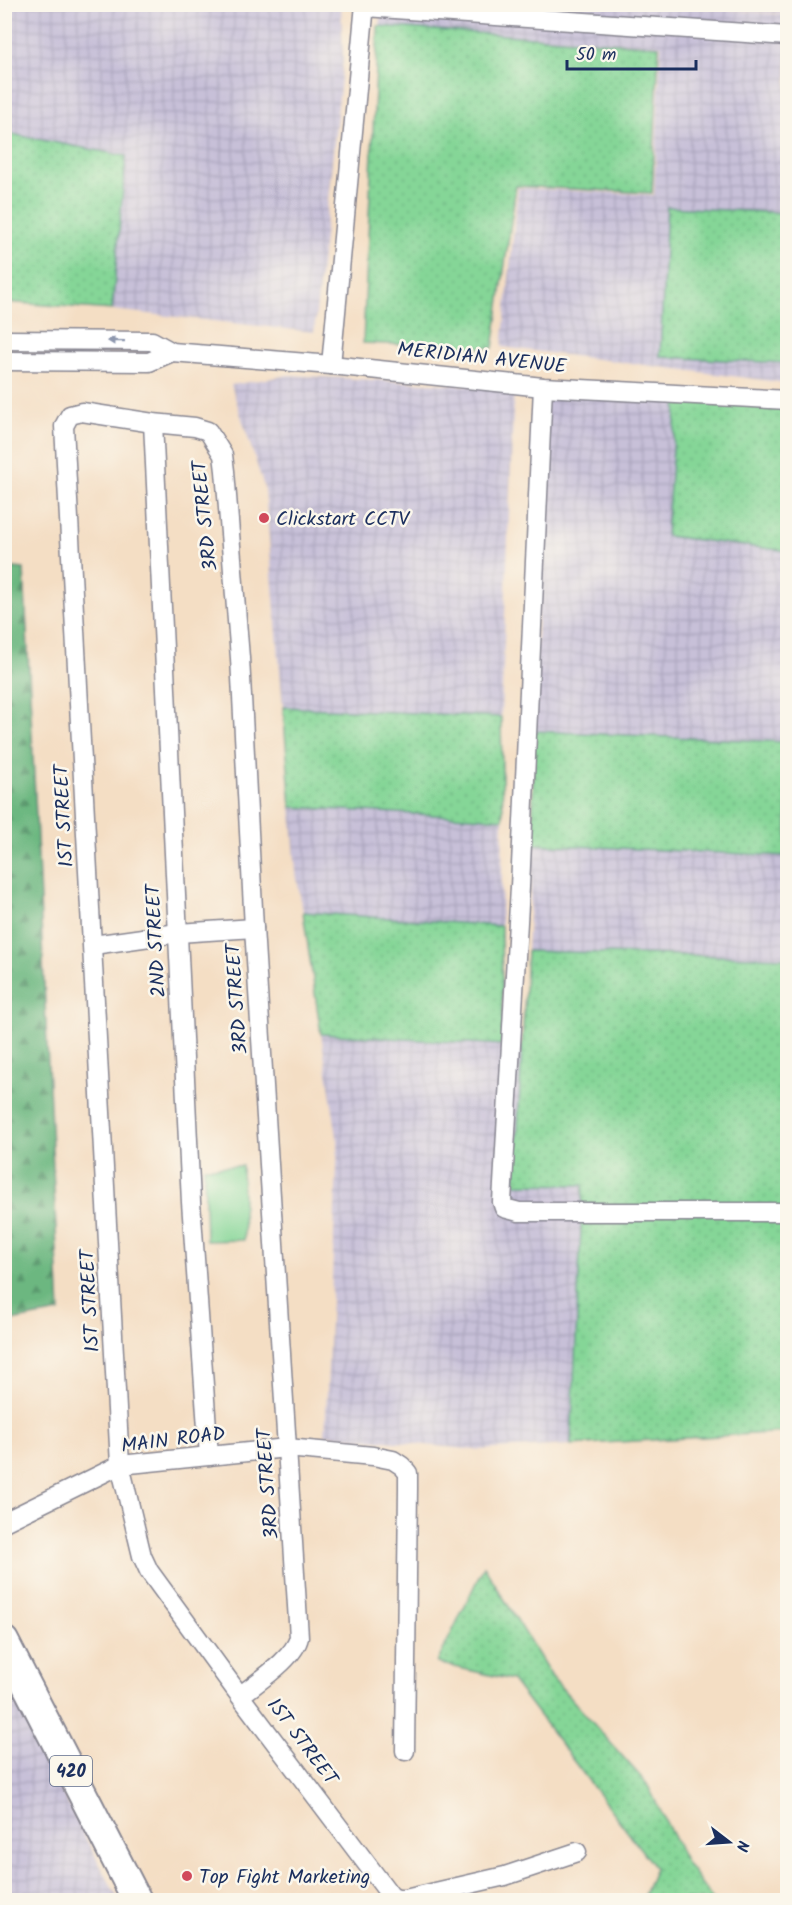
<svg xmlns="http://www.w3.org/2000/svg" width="792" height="1905" font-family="Kalam,sans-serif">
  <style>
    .industrial { fill: url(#industrial-grid) }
    .grass { fill: url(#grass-dots); stroke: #50827a; stroke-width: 1.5 }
    .forest { fill: url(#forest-firs); stroke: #44736f; stroke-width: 1.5 }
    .pitch { fill: #85d697; stroke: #50827a; stroke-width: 1.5 }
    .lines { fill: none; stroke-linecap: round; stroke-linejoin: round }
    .minor-casing { stroke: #888691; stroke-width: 21 }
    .primary-casing { stroke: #888691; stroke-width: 32 }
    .minor { stroke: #fff; stroke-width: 18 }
    .primary { stroke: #fff; stroke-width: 28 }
    .oneway { fill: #8d97ae }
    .poi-dot { fill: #d1495b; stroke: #fbf7ec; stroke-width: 2 }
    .labels { text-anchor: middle; stroke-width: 5; stroke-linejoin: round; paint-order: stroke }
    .shield { fill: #fbf7ec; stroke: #5e6b89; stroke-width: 1.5 }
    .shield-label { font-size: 18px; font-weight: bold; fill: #1b2f5e }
    .street-label { font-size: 20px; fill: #1b2f5e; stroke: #fbf7ec }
    .poi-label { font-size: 20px; fill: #1b2f5e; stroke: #fbf7ec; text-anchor: start }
  </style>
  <defs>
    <pattern id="industrial-grid" width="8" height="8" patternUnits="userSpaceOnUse" patternTransform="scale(1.5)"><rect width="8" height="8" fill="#c7c0d8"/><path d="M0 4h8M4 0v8" fill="none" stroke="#aaa5bc"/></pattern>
    <pattern id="grass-dots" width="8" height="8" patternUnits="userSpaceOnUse" patternTransform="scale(1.5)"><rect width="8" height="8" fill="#85d697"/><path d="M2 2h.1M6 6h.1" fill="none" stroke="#72b885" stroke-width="1.8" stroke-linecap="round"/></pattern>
    <pattern id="forest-firs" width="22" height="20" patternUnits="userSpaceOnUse" patternTransform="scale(1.5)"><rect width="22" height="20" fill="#6cb780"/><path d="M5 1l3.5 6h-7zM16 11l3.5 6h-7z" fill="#58956c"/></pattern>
  </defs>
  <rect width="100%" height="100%" fill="#fbf7ec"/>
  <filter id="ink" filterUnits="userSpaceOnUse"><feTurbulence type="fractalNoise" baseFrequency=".0167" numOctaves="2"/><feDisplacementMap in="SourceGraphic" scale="12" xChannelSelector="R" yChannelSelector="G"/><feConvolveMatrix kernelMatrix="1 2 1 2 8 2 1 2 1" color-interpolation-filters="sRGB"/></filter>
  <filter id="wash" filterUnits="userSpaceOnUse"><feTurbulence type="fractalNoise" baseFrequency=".008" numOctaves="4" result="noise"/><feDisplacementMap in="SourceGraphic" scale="24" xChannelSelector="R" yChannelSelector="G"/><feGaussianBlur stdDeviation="1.35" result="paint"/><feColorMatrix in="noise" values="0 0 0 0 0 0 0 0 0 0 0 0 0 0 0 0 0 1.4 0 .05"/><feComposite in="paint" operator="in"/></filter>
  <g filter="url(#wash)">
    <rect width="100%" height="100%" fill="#f4dec4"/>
    <g class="industrial">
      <polygon points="382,4 647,4 787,15 787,383 502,347 518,188 654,195 661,45 380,26"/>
      <polygon points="5,5 341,5 343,59 314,332 112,310 126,156 11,135"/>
      <polygon points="660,5 787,5 787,14"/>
      <polygon points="289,375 514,388 501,717 283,707 265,490 231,385"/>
      <polygon points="547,390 677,399 666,536 787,551 787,742 533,731"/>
      <polygon points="291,807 503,819 501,926 303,912 296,873"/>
      <polygon points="533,844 787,856 787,958 527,951"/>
      <polygon points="321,1034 523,1046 515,1184 583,1185 571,1445 477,1450 325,1435 338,1143"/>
      <polygon points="4,1677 86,1839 119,1900 5,1900"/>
    </g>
    <g class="grass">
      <polygon points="4,5 11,134 126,156 112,310 5,302"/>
      <polygon points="378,26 659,46 652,193 516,186 493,348 363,343"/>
      <polygon points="667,207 787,213 787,363 660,357"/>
      <polygon points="677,399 787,405 787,551 666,536"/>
      <polygon points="283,707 501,717 503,819 291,807"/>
      <polygon points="533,731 787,742 787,856 533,844"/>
      <polygon points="303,912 501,926 503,1045 321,1034"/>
      <polygon points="527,951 787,958 787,1432 571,1445 583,1185 515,1184"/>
      <polygon points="484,1566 552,1677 647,1784 686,1862 713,1900 642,1900 655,1868 512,1680 437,1663"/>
    </g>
    <polygon class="forest" points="5,567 24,569 60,1312 5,1322"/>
    <polygon class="pitch" points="242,1166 244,1240 206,1241 204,1167"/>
  </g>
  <g filter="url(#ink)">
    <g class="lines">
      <g class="minor-casing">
        <g id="minor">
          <polyline points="365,7 788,36"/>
          <polyline points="4,340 152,341 172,352 331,365 543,387 788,400"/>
          <polyline points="4,361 149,362 172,352"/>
          <polyline points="331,365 365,4"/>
          <polyline points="543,387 520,887 502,1202 504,1208 519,1212 788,1212"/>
          <polyline points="153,423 191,1202 209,1456"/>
          <polyline points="93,945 178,933 254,928"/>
          <polyline points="4,1522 120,1465 287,1448 373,1456 393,1460 402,1466 408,1473 408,1488 405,1751"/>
          <path d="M240,1696C257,1682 295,1658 299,1637L254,928L240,658L225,471L223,455L208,431L195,427L153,423L82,412L70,415L64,426L120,1465L142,1556L149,1571L240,1696L391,1896L397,1899H405L505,1876L577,1852"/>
        </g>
      </g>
      <g class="primary-casing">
        <polyline id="primary" points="4,1641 137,1900"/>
      </g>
      <use href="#minor" class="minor"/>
      <use href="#primary" class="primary"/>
    </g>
    <defs><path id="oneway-solid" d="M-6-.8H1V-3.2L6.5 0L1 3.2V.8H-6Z" transform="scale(1.5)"/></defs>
    <use class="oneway" href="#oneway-solid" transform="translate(116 341) rotate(-179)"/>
  </g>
  <g class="poi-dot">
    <circle cx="264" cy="518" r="6"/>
    <circle cx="187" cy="1876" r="6"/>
  </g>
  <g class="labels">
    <rect class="shield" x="50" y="1756" width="42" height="30" rx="4.5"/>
    <g class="shield-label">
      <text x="71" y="1777">420</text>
    </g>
    <g class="street-label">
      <text transform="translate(482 357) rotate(6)" y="7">MERIDIAN AVENUE</text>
      <text transform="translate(204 516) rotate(-96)" y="7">3RD STREET</text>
      <text transform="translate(63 816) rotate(-93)" y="7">1ST STREET</text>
      <text transform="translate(155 941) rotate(-93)" y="7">2ND STREET</text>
      <text transform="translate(236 999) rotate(-94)" y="7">3RD STREET</text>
      <text transform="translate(89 1301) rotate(-93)" y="7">1ST STREET</text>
      <text transform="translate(173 1439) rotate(-7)" y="7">MAIN ROAD</text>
      <text transform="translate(267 1484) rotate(-94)" y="7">3RD STREET</text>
      <text transform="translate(303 1741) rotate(53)" y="7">1ST STREET</text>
    </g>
    <g class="poi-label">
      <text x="276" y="525">Clickstart CCTV</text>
      <text x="199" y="1883">Top Fight Marketing</text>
    </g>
  </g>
  <rect width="792" height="1905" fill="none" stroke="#fbf7ec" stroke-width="24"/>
  <g transform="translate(729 1842) rotate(107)" stroke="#fbf7ec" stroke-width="4.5" paint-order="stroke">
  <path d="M0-4.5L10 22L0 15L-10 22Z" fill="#1b2f5e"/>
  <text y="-9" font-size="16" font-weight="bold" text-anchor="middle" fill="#1b2f5e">N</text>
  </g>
  <path d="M567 60v9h129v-9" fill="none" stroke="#1b2f5e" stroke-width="3"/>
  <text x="576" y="60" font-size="18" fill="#1b2f5e" stroke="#fbf7ec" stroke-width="4.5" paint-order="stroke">50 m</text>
</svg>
